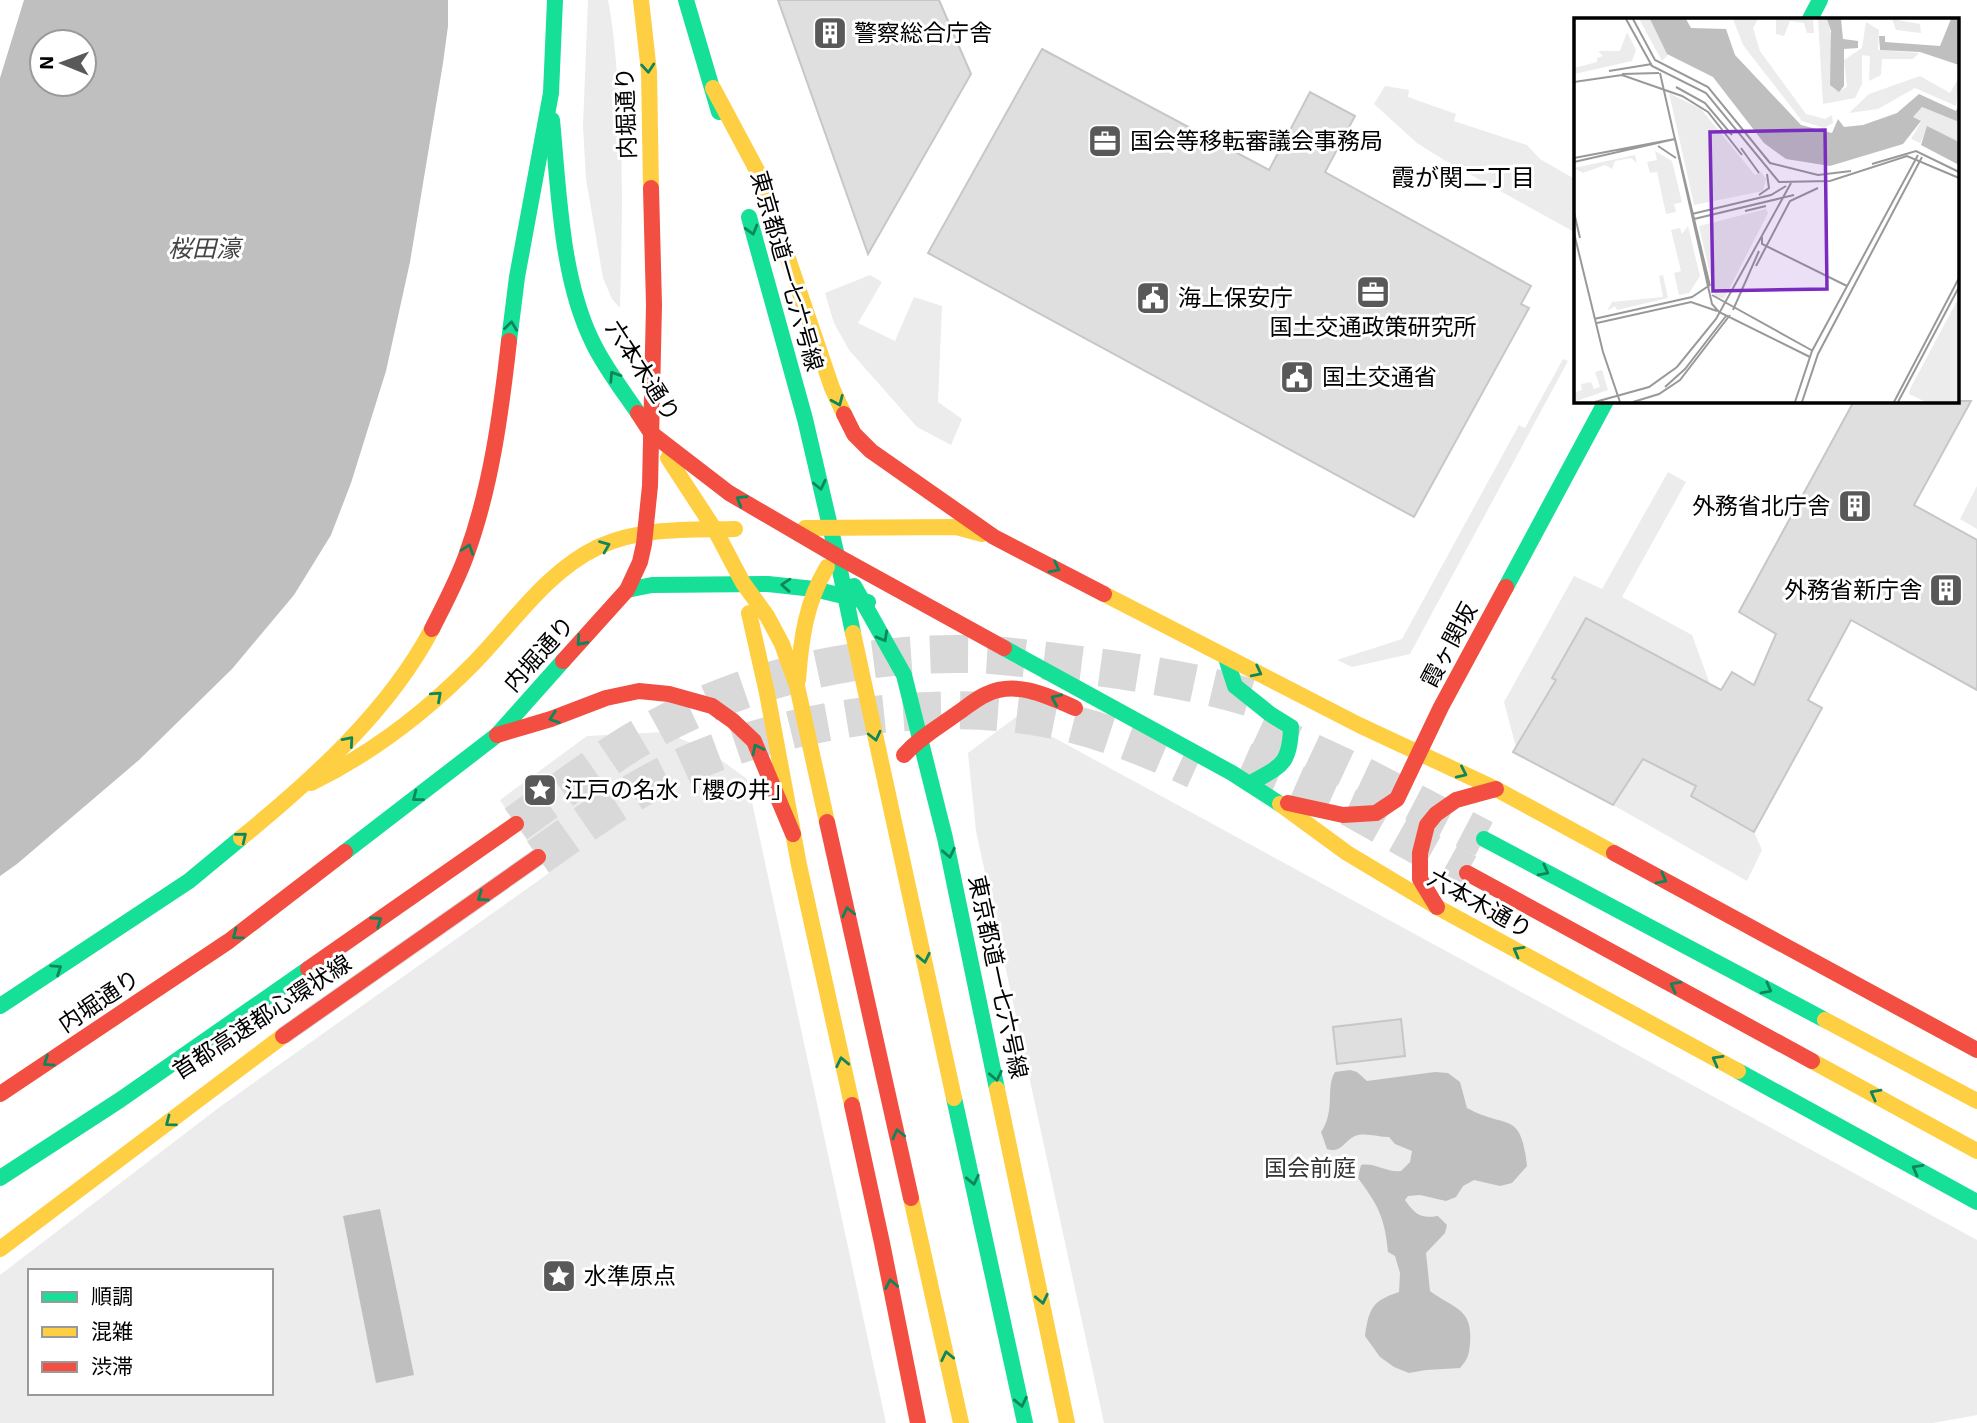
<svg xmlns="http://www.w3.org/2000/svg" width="1977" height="1423" font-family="'Exo 2','Noto Sans JP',sans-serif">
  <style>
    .green { fill: #ececec; fill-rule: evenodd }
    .water { fill: #bfbfbf; fill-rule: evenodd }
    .building { fill: #dfdfdf; stroke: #c7c7c7; stroke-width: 2 }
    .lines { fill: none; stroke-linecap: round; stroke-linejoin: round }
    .highway-tunnel { stroke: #d9d9d9; stroke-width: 38; stroke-dasharray: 38 19; stroke-linecap: butt }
    .fast { stroke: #16e098; stroke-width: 16 }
    .slow { stroke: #ffcf43; stroke-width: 16 }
    .jam { stroke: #f24e42; stroke-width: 16 }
    .jam-bridge-casing { stroke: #dbdbdb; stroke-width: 18; stroke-linecap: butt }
    .jam-bridge { stroke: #f24e42; stroke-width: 16 }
    .oneway { stroke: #0d865b }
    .labels { text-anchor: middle; stroke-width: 6; stroke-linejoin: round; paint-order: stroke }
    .poi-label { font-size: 23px; fill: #000; stroke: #fff; text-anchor: start }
    .street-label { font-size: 23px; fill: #000; stroke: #fff }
    .park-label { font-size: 23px; fill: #333; stroke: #fff }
    .neighbourhood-label { font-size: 24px; fill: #000; stroke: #fff }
    .water-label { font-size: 24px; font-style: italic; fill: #444; stroke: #fff }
    .inset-road { fill: none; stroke: #999; stroke-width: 2 }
    .view { fill: #7b2cbf; fill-opacity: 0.15; stroke: #7b2cbf; stroke-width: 3.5 }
    .inset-edge { fill: none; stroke: #000; stroke-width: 3.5 }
  </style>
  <rect width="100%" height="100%" fill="#fff"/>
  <g class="green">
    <path d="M588,0H608C613,25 615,50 617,75C624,153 622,231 620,308L612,299L603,278L586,179L583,126Z"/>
    <polygon points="1385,86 1409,90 1408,97 1456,114 1454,121 1527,145 1540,159 1573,178 1576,181 1576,233 1444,160 1417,143 1374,104"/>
    <polygon points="870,275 882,282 858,323 895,341 914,297 942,306 938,402 962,419 951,445 917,427 849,350 834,323 825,293"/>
    <polygon points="1563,359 1568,361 1410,654 1352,667 1337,660 1402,639 1519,425 1525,428"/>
    <polygon points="1668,472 1686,482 1622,597 1692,635 1710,684 1586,618 1552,678 1678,745 1696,786 1691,796 1754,832 1762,850 1747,881 1613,805 1632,776 1545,698 1516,747 1504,702 1574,576 1602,589"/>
    <polygon points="1977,486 1977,529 1960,519"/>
    <polygon points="1016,717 1977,1240 1977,1415 1933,1423 1104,1423 976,831 968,753"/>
    <path d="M664,732L706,749L747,779L886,1423H0V1275L221,1106L549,873L500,800L587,736ZM30,1271H271V1393H30Z"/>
  </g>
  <g class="water">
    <path d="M24,0H448V26L443,63L410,262L386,371L351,483L331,535L294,595L232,669L139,760L17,864L0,876V78ZM42,42H84V84H42Z"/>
    <path d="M1350,1070L1357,1072L1367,1081L1435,1072L1448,1073L1460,1082L1467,1108C1507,1130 1521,1109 1527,1166L1512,1183L1500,1186L1474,1180L1463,1186L1456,1197L1446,1201L1420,1195L1408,1196L1405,1200C1415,1214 1420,1219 1438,1216L1447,1225L1445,1233L1426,1253L1430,1291C1454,1309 1473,1308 1470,1343C1469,1355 1468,1359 1460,1368L1426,1370L1409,1373L1394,1367L1380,1357L1365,1336C1369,1308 1372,1301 1399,1292L1400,1273L1395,1256L1388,1252C1385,1218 1378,1205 1358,1178L1361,1165C1375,1162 1387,1173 1401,1171L1410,1162L1412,1151L1395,1144L1389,1137C1378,1137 1365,1132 1355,1136C1344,1141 1341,1154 1327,1149L1321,1132C1336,1110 1325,1088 1335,1072Z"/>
    <polygon points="380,1209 414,1375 376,1383 343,1216"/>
  </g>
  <g class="building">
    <polygon points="778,0 939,0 971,74 868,254"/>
    <polygon points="1042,49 1269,170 1310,92 1355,116 1325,172 1531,286 1521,304 1529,308 1414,517 928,253"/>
    <polygon points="1854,401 1971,401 1914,505 1977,540 1977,690 1851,620 1808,700 1822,708 1754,832 1691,796 1696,786 1643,759 1613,805 1513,752 1556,680 1552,678 1586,618 1721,690 1732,672 1754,685 1776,634 1739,612"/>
    <polygon points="1401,1019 1405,1056 1337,1064 1333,1027"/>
  </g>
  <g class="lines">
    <g class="highway-tunnel">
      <polyline points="1260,728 1369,779 1484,839"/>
      <polyline points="1244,761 1351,808 1467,873"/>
      <path d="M516,824C553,797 590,769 629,744C727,683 846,653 962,654C999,654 1036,660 1073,664C1137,672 1203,682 1264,702"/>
      <path d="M538,857C579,828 621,797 667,774C774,720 932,696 1050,719C1101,729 1148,748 1195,770"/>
    </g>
    <g class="fast">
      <polyline points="686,0 719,112"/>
      <polyline points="1810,19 1820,0"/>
      <path d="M552,120C559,192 561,281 594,345C606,369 623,391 638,413"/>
      <polyline points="749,217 805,419 837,556 853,633"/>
      <polyline points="509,341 517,277 551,93 555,0"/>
      <polyline points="854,586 904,675 945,838 997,1089"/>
      <polyline points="1506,587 1606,401"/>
      <polyline points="627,590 652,585 768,584 814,589 868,602"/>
      <polyline points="1004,648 1232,773 1280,804"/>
      <path d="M1226,658L1235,686L1270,714L1291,727C1290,766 1280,766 1249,784"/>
      <polyline points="1484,839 1825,1020"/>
      <polyline points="345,852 497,735 563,661"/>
      <polyline points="0,1006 189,881 241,838"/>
      <polyline points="1738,1071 1977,1202"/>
      <polyline points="954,1098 1025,1423"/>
      <polyline points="0,1178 120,1100 308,969"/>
    </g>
    <g class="slow">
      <polyline points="641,0 649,72 651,188"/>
      <polyline points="713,88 760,176 832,388 844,414"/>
      <polyline points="668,458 715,530 743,583 767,616 782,644 797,686 827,822"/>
      <polyline points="805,528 956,527 982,534"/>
      <polyline points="1104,594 1359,725 1496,789 1614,853"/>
      <polyline points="749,613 767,693 799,865 852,1105"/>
      <polyline points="853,633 954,1098"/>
      <path d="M798,680C801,639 806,602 827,567"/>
      <path d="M311,783C373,753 426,712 474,663C513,623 546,572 598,547C641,527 689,530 735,529"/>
      <polyline points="1280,804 1347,853 1437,907 1738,1071"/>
      <path d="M241,838C312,780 389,711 432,629"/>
      <polyline points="1825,1020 1977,1101"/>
      <polyline points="1812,1061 1977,1151"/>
      <polyline points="997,1089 1067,1423"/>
      <polyline points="911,1198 961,1423"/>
      <polyline points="0,1249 283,1036"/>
    </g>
    <g class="jam">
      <polyline points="638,413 651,433 729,493 837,556 1004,648"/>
      <polyline points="844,414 854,434 871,451 994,537 1104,594"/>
      <path d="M432,629C444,605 457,581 466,556C491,488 501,413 509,341"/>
      <polyline points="563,661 627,590 640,562 644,544 650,486 654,305 651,188"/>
      <polyline points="497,735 551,719 606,698 639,691 669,694 712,706 733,721 754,741 793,834"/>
      <path d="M904,755C919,738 937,728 955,715C966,708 975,699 987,694C1016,680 1048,696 1075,708"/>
      <polyline points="1288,803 1343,815 1376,813 1397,799 1441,707 1506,587"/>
      <polyline points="827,822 911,1198"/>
      <polyline points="1614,853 1977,1050"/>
      <polyline points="1467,873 1812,1061"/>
      <polyline points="1437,907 1420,879 1420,853 1427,825 1436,814 1456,800 1496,789"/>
      <polyline points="308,969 516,824"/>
      <polyline points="0,1094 229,941 345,852"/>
      <polyline points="852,1105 882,1243 918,1423"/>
    </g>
    <g class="jam-bridge-casing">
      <polyline id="jam-bridge" points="283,1036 538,857"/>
    </g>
    <use href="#jam-bridge" class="jam-bridge"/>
  </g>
  <defs><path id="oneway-chevron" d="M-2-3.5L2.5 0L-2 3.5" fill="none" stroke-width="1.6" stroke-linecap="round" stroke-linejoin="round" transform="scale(1.75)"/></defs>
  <g class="oneway">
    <use href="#oneway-chevron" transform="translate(648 68) rotate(85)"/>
    <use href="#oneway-chevron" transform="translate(752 230) rotate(74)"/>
    <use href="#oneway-chevron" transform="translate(511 326) rotate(-83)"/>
    <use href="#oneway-chevron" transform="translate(614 376) rotate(-123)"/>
    <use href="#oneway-chevron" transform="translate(838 401) rotate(67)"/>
    <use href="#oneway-chevron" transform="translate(820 485) rotate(77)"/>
    <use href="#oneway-chevron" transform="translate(741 500) rotate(-149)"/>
    <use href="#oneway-chevron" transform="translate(605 546) rotate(-22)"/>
    <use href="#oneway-chevron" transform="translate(468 549) rotate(-71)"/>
    <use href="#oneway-chevron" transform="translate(1055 568) rotate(27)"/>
    <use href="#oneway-chevron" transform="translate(786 585) rotate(-176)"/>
    <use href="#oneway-chevron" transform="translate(883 637) rotate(61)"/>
    <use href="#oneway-chevron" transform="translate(581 641) rotate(132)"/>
    <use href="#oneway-chevron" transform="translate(1257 672) rotate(27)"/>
    <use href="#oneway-chevron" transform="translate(437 696) rotate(-42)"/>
    <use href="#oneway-chevron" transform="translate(1056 699) rotate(-156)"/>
    <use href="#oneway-chevron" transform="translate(554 718) rotate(161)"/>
    <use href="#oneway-chevron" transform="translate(875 736) rotate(77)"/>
    <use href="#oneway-chevron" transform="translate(349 741) rotate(-49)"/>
    <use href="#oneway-chevron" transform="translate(757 749) rotate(-116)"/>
    <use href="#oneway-chevron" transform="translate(1462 773) rotate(25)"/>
    <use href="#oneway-chevron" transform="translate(417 797) rotate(142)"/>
    <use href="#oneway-chevron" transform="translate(242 837) rotate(-39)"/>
    <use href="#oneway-chevron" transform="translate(949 853) rotate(78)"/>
    <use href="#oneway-chevron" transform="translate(1544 871) rotate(28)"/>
    <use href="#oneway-chevron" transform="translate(1662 879) rotate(28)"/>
    <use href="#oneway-chevron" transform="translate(482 897) rotate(145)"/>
    <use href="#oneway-chevron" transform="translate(848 912) rotate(-103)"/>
    <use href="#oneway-chevron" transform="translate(377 921) rotate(-35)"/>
    <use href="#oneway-chevron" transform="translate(237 935) rotate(143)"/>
    <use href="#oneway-chevron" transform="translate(1518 951) rotate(-151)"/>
    <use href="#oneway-chevron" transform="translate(924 958) rotate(78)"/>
    <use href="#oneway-chevron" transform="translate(57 969) rotate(-34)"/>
    <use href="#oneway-chevron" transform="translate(1675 986) rotate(-152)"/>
    <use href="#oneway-chevron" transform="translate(1767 989) rotate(28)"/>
    <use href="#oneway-chevron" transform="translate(1717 1060) rotate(-151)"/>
    <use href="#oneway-chevron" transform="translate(48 1062) rotate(146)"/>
    <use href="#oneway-chevron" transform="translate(842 1062) rotate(-102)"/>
    <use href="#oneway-chevron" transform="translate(996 1076) rotate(78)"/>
    <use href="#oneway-chevron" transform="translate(1875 1094) rotate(-152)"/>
    <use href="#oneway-chevron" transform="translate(170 1122) rotate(143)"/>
    <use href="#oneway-chevron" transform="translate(898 1134) rotate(-103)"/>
    <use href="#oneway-chevron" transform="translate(1917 1169) rotate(-151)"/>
    <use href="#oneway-chevron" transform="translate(973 1180) rotate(78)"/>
    <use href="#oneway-chevron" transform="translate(891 1284) rotate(-101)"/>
    <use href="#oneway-chevron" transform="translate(1042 1299) rotate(78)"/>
    <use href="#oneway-chevron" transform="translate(947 1356) rotate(-102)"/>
    <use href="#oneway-chevron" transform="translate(1021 1402) rotate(78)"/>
  </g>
  <defs>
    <g id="building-square" transform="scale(1.75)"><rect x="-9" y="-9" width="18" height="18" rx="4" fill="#595959" stroke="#fff"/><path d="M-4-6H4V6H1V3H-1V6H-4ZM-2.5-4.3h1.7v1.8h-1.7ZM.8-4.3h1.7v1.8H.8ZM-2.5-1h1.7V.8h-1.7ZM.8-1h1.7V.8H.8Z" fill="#fff"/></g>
    <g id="office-square" transform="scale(1.75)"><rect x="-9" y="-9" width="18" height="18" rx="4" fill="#595959" stroke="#fff"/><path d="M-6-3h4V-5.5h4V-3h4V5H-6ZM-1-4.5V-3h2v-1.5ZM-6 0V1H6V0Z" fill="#fff"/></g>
    <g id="civic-square" transform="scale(1.75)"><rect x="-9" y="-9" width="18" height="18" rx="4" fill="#595959" stroke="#fff"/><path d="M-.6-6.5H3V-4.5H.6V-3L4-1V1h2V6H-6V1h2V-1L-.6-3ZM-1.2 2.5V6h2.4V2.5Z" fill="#fff"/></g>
    <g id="sight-square" transform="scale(1.75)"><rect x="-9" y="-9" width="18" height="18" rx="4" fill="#595959" stroke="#fff"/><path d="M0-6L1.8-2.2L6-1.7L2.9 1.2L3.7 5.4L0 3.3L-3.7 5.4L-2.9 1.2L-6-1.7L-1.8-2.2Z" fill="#fff"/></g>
  </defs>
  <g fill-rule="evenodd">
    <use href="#building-square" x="830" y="33"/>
    <use href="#office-square" x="1105" y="141"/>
    <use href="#office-square" x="1373" y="292"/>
    <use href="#civic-square" x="1153" y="298"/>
    <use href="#civic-square" x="1297" y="377"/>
    <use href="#building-square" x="1855" y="506"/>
    <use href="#building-square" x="1946" y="590"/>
    <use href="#sight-square" x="540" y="790"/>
    <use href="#sight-square" x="559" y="1276"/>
  </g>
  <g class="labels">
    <g class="poi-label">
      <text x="854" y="41">警察総合庁舎</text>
      <text x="1130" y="149">国会等移転審議会事務局</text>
      <text x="1178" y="306">海上保安庁</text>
      <text x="1373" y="335" text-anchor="middle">国土交通政策研究所</text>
      <text x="1322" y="385">国土交通省</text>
      <text x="1830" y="514" text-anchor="end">外務省北庁舎</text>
      <text x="1922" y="598" text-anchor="end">外務省新庁舎</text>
      <text x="564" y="798">江戸の名水「櫻の井」</text>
      <text x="584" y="1284">水準原点</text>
    </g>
    <g class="street-label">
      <text transform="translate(626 113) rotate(-92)" y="8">内堀通り</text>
      <text transform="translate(787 271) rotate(74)" y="8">東京都道一七六号線</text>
      <text transform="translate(643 371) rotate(57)" y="8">六本木通り</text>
      <text transform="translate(1449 645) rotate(-62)" y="8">霞ヶ関坂</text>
      <text transform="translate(539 654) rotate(-48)" y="8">内堀通り</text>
      <text transform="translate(1480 904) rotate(29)" y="8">六本木通り</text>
      <text transform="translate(998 977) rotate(78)" y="8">東京都道一七六号線</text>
      <text transform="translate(99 1001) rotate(-34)" y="8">内堀通り</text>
      <text transform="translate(262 1017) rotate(-33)" y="8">首都高速都心環状線</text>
    </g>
    <g class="park-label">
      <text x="1310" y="1176">国会前庭</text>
    </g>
    <g class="neighbourhood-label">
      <text x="1463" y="186">霞が関二丁目</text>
    </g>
    <g class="water-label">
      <text x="204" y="257">桜田濠</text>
    </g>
  </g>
  <g transform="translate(1574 18)">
    <rect width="385" height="385" fill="#fff"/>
    <path d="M65,1H76L94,37L88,43ZM159,1H184L179,10L186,33L232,96L251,101L258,97L259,105L250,110L228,103L169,27ZM202,1H239L240,15H233L230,5L216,3L210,18L202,16ZM244,1H254L267,72L273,69L270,42L288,30L292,4L305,12L304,32L345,35L339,41H308L307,57L295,63L296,38L288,37V66L281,80L249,86ZM318,1L346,6L347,15L322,12ZM53,14L62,32L58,43L0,56V50L23,44V40L29,38L24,33H46ZM346,58L376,75L385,59L382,88L341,70L304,91L275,95L295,76ZM95,75L127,91L181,157L187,154L192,161L189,173L120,187ZM348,89L385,104V124L354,110L346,125L337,121L347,104L338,99ZM81,133L98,143L108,184L100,186L102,194L92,196L83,154L76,155L73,144L83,142ZM61,137L63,145L57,140L41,143L38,151L31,147L9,155L0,150ZM192,191L194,195L150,281L141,278L125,208ZM114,208L126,258L115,275L105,277L100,255L107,253L97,212L106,210L108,216ZM89,257L94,280L43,292L41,288L33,293L38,284L89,279L85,258ZM385,279V384H352L335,376L336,371ZM28,352L34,372L0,384V368L2,374L8,372L7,366L17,364L20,371L26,369L21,354Z" fill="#ececec"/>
    <path d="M76,1H112L117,10L152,11L161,37L227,107L258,115L264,101L270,109L289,107L323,95L345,76L382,93L385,87V104L348,89L339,99L347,103L329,126L256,148L212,141L190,125L139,59L93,36ZM253,1H267L269,21L284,23V30L270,31V68L265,74L256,67L257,13ZM377,1H385V47L346,34L306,32L305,18H311V24L366,28ZM353,108L385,124V147L347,127Z" fill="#bfbfbf"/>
    <path class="inset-road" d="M52,1L78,48L132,75L205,164L256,163L333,138L385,160M59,1L81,42L134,69L196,145L244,157L277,153M35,53L78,46M86,55L138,286L145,294L236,339M48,56L85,55M0,64L48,57L108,78L134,94L168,137M102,69L131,85L158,117M101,121L136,268M84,128L102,140M167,130L185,155M0,140L101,121M0,144L101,121M298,146L342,133L385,154M185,177L195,170L193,156M171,193L192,188M0,194L6,220M118,196L197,177L212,168M120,201L220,177M0,215L29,334L46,384M188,219V226L273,268M182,248L216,183L244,170M138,277L239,333M159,292L185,233M20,301L118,279L136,267M23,305L117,284L143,293M91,369L111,351L152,298M21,384L75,369L103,349L142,301L217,165M59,384L85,376L106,362L156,297M221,384L238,333L344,137M228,384L244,336L348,139M320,384L385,260M324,384L385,269"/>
    <path class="view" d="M251,112L253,271L139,273L136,114Z"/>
    <rect width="385" height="385" class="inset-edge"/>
  </g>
  <rect x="28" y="1269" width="245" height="126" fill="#ffffff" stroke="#999999" stroke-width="2"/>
  <rect x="42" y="1292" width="35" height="10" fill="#16e098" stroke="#999999" stroke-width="2"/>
  <text x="91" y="1304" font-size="21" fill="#000000">順調</text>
  <rect x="42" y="1327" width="35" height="10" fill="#ffcf43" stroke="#999999" stroke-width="2"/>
  <text x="91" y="1339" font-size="21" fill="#000000">混雑</text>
  <rect x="42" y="1362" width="35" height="10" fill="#f24e42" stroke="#999999" stroke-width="2"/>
  <text x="91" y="1374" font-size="21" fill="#000000">渋滞</text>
  <g transform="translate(63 63) rotate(271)"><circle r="33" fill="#ffffff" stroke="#999999" stroke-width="2"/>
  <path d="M0-5L12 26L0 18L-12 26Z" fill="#595959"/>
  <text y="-10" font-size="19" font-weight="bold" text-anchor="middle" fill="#000000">N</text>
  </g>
</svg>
